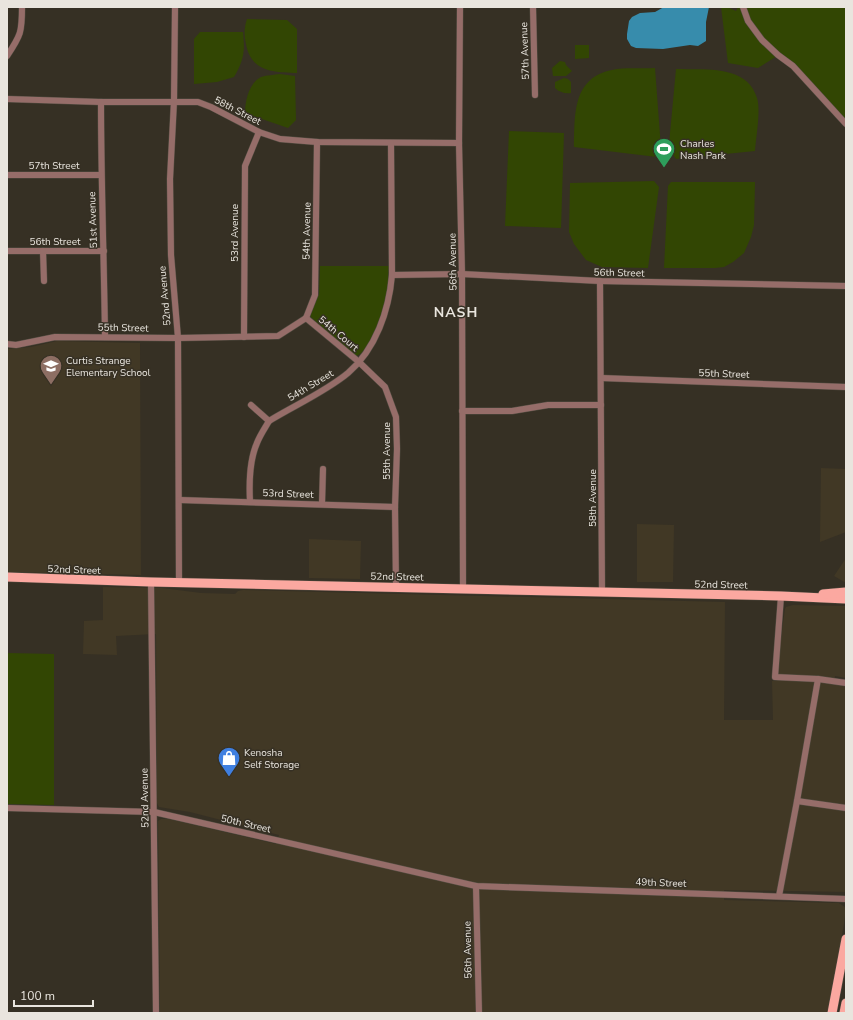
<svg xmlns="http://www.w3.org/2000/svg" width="853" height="1020" font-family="'Nunito Sans',sans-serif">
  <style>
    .built { fill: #413825 }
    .green { fill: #324603 }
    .water { fill: #378cac }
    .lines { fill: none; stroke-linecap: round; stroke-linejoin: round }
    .minor-casing { stroke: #534d42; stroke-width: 7 }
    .primary-casing { stroke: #534d42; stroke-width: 10 }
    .minor { stroke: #966d69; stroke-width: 6 }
    .primary { stroke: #fba8a0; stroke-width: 9 }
    .labels { text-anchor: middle; stroke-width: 3; stroke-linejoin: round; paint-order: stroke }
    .street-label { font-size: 10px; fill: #e9e5de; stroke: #363024 }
    .poi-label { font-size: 10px; fill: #e9e5de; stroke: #363024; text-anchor: start }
    .district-label { font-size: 14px; font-weight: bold; letter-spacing: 1px; fill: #e9e5de; stroke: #363024 }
  </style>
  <rect width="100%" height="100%" fill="#363024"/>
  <g class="built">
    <polygon points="57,341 140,343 141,575 7,572 7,349 31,347"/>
    <polygon points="821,468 846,469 846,532 820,542"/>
    <polygon points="637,524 674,525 673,582 637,582"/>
    <polygon points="309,539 361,541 360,579 309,578"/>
    <polygon points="846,558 846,583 834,576"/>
    <polygon points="103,587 162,588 201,593 235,594 238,591 243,590 725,602 724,720 773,720 772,681 779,680 778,659 785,609 786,607 793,605 846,606 846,678 835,676 834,683 846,687 846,892 724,890 724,900 839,903 846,908 844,924 827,1013 160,1013 158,821 161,819 169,819 276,844 279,835 190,812 159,807 157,803 156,634 116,636 117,655 83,654 84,621 103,620"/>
  </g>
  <g class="green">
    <polygon points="721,7 727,7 736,11 738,7 846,7 846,124 793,66 777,56 758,68 728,63"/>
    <path d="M247,19L287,20L297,29V73C273,72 251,72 246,44C244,35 244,28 247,19Z"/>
    <path d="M200,32H243C245,51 244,60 234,77L217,82L194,84V39Z"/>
    <polygon points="575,45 589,45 589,58 575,59"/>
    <polygon points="560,61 565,62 566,65 572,71 566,76 553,76 552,68"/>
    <path d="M655,68L661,148L660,155L657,157L574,147C575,115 572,78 612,70C625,67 641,69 655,68Z"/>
    <path d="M676,69C704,70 747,64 757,98C761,110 756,137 755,151L676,159L671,152L669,144Z"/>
    <path d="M280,74L295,76L296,120L288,128L245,113C245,101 249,83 261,77C267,75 274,75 280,74Z"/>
    <path d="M564,78L568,79L571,82V93C565,94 559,92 555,88V82Z"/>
    <polygon points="509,131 564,133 561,228 505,226"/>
    <polygon points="654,181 659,187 648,268 602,267 586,260 574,244 569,232 570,183"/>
    <polygon points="671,182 755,182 754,225 751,237 744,253 733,262 724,267 715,268 664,268 668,186"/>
    <path d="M320,266H389C388,274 389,282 388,291C386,304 370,353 356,356L313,319L310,316L319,294Z"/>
    <polygon points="7,653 54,654 54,805 7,804"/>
  </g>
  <polygon class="water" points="664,7 709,7 706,22 706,41 698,46 690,45 663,49 636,48 631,46 627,39 627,34 629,21 632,17 640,13 655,12"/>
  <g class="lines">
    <g class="minor-casing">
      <g id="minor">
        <polyline points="175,7 174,101 170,179 171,255 178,338 179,583"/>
        <polyline points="460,7 459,143 462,274 463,588"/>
        <polyline points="533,7 535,95"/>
        <polyline points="743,7 748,21 762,40 778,55 793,66 846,124"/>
        <path d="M7,56C21,35 22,32 22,7"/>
        <polyline points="7,99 101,102 198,102 211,107 259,132 280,139 317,142 459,143"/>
        <path d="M101,102C101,180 104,258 105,337"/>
        <polyline points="7,175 101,175"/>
        <polyline points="7,251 104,251"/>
        <polyline points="43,251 44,281"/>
        <polyline points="392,275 462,274 600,281 846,286"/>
        <polyline points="600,281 602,592"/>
        <polyline points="306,318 359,362 385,387 396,417 397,449 395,507 396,587"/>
        <polyline points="306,318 315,295 317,142"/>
        <polyline points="244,337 245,166 259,132"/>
        <polyline points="7,344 16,345 55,337 178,338 278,336 306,318"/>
        <polyline points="601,378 846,387"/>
        <polyline points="251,405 269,421"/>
        <polyline points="462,411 512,411 548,405 601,405"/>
        <path d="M269,421C295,405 325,392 348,373C376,349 389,310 392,275L391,143"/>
        <polyline points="180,500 395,507"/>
        <path d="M250,502C249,483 249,461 257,443C260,435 265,428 269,421"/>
        <polyline points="322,504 323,469"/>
        <polyline points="151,582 156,1013"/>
        <polyline points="781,596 775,677 818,679 846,683"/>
        <polyline points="797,801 846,808"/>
        <polyline points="7,808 154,812 476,886 846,899"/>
        <polyline points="476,886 479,1013"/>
        <polyline points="779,896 797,801 818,679"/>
      </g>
    </g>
    <g class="primary-casing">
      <g id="primary">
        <polyline points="7,577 151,582 781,596 846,599"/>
        <polyline points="823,594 846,592"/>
        <polyline points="832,1013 846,939"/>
        <polyline points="844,1013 846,1003"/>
      </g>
    </g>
    <use href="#minor" class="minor"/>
    <use href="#primary" class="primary"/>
  </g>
  <defs>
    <g id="stadium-pin" transform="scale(1.15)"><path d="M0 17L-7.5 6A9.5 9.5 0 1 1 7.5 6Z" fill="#2e9e5b" stroke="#363024"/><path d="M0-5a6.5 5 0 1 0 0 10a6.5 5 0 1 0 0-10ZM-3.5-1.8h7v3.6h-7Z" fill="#fff"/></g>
    <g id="school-pin" transform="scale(1.15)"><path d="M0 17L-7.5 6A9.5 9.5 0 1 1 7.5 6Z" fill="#8d6e63" stroke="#363024"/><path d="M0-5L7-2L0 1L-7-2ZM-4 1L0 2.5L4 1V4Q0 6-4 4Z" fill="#fff"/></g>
    <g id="shop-pin" transform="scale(1.15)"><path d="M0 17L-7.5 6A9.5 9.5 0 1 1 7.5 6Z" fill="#3f7fe0" stroke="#363024"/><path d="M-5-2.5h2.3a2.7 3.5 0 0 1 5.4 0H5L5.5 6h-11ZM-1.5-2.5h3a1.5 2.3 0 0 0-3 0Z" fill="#fff"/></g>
  </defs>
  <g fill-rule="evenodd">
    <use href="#stadium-pin" x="664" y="149"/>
    <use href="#school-pin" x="51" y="366"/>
    <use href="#shop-pin" x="229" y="758"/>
  </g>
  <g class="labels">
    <g class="street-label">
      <text transform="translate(524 51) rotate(-92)" y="4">57th Avenue</text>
      <text transform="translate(238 110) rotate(27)" y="4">58th Street</text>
      <text x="54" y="169">57th Street</text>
      <text transform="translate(92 220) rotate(-92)" y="4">51st Avenue</text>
      <text transform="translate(306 231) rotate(-89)" y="4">54th Avenue</text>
      <text transform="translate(234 233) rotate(-90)" y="4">53rd Avenue</text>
      <text x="55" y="245">56th Street</text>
      <text transform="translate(452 262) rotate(-91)" y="4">56th Avenue</text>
      <text transform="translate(619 272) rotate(1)" y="4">56th Street</text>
      <text transform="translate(164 296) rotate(-95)" y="4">52nd Avenue</text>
      <text transform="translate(123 327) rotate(1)" y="4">55th Street</text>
      <text transform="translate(339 333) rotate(40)" y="4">54th Court</text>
      <text transform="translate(724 373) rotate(2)" y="4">55th Street</text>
      <text transform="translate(310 385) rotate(-31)" y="4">54th Street</text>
      <text transform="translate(386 451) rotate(-90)" y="4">55th Avenue</text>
      <text transform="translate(288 493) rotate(2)" y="4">53rd Street</text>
      <text transform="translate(592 498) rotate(-90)" y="4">58th Avenue</text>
      <text transform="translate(74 569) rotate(2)" y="4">52nd Street</text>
      <text transform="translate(397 576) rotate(1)" y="4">52nd Street</text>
      <text transform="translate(721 584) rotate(1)" y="4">52nd Street</text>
      <text transform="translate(144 798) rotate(-91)" y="4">52nd Avenue</text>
      <text transform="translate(246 823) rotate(13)" y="4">50th Street</text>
      <text transform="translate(661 882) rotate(2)" y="4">49th Street</text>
      <text transform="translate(467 950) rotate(-91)" y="4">56th Avenue</text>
    </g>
    <g class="poi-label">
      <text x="680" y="147">Charles<tspan x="680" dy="12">Nash Park</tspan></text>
      <text x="66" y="364">Curtis Strange<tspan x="66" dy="12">Elementary School</tspan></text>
      <text x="244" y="756">Kenosha<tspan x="244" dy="12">Self Storage</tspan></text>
    </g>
    <g class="district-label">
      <text x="456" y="317">NASH</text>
    </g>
  </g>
  <rect width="853" height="1020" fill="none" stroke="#e9e5de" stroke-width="16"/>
  <path d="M14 1000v6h79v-6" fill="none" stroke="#e9e5de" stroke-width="2"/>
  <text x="20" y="1000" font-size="12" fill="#e9e5de" stroke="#363024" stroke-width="3" paint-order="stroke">100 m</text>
</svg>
